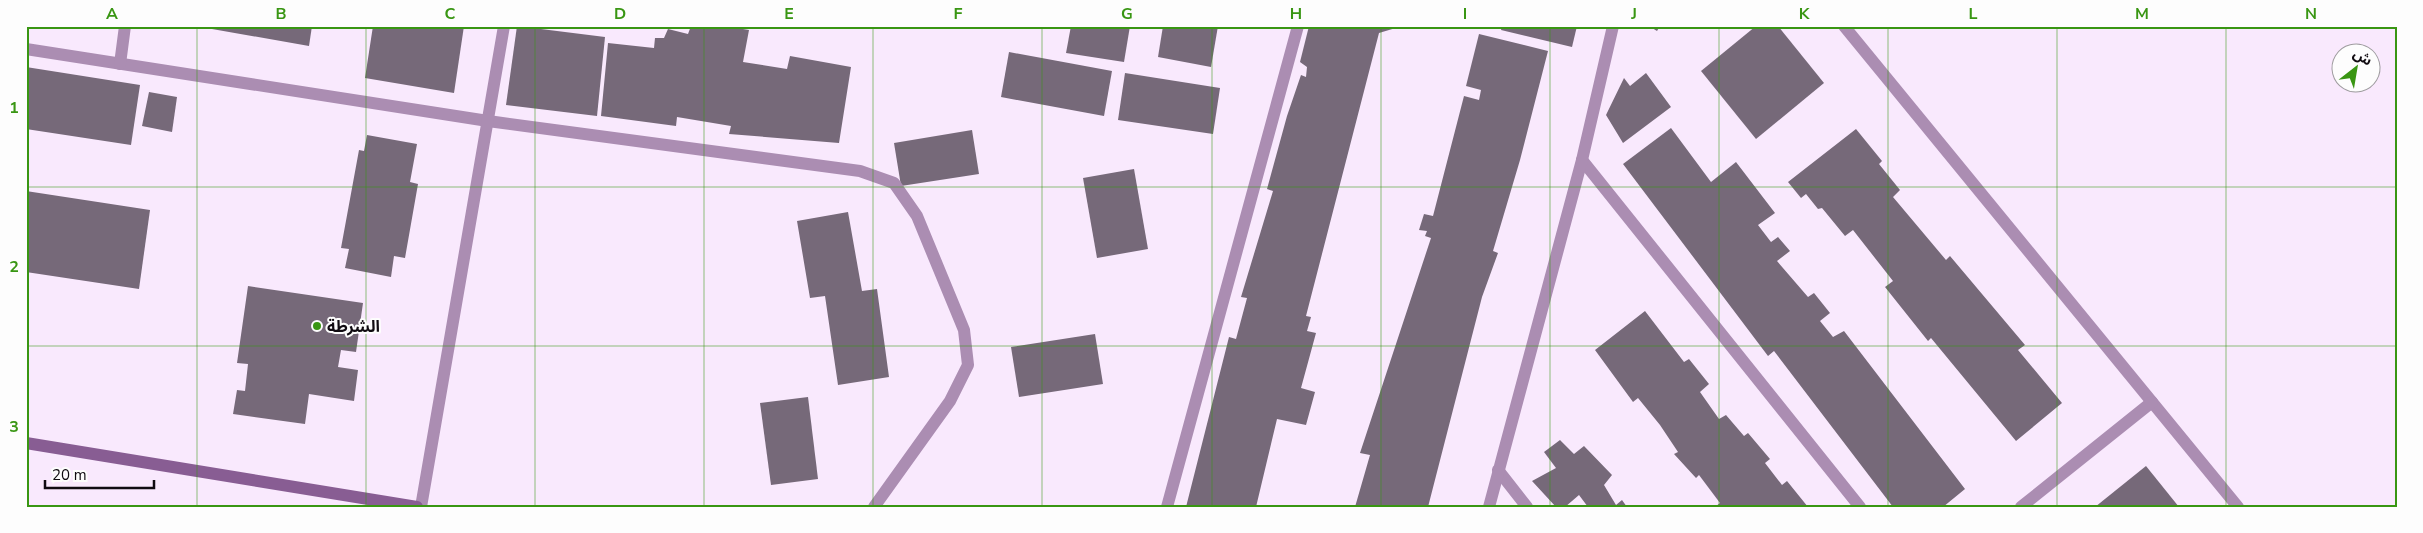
<svg xmlns="http://www.w3.org/2000/svg" width="2423" height="533" font-family="'Nunito Sans','Noto Sans Arabic',sans-serif">
  <style>
    .building { fill: #766979 }
    .lines { fill: none; stroke-linecap: round; stroke-linejoin: round }
    .minor { stroke: #ab8db2; stroke-width: 12 }
    .secondary { stroke: #885d93; stroke-width: 12 }
    .grid { fill: none; stroke: #399613; stroke-width: 1; stroke-opacity: 0.55 }
    .poi-dot { fill: #399613; stroke: #fdfdfd; stroke-width: 2 }
    .labels { text-anchor: middle; stroke-width: 4; stroke-linejoin: round; paint-order: stroke }
    .poi-label { font-size: 16px; font-weight: bold; fill: #100b11; stroke: #fdfdfd; text-anchor: start }
    .neatline { fill: none; stroke: #399613; stroke-width: 2 }
    .grid-label { font-size: 16px; text-anchor: middle; font-weight: bold; fill: #399613 }
  </style>
  <rect width="100%" height="100%" fill="#f9e9fd"/>
  <g class="building">
    <polygon points="195,26 312,26 309,46"/>
    <polygon points="373,26 464,26 454,93 365,78"/>
    <polygon points="517,26 605,37 597,116 506,105"/>
    <polygon points="691,26 725,26 749,30 743,62 787,69 790,56 851,67 839,143 729,134 731,126 677,117 676,126 601,116 608,43 654,48 655,38 664,38 668,29 688,34"/>
    <polygon points="1071,26 1130,26 1124,62 1066,53"/>
    <polygon points="1163,26 1218,26 1211,67 1158,57"/>
    <polygon points="1309,26 1399,27 1379,33 1306,316 1311,317 1307,331 1316,333 1301,388 1315,392 1306,425 1277,419 1256,507 1186,507 1229,337 1236,339 1247,298 1241,297 1273,191 1267,189 1287,116 1301,75 1306,77 1307,67 1300,62"/>
    <polygon points="1502,26 1577,26 1572,47 1501,30"/>
    <polygon points="1649,26 1660,26 1657,31"/>
    <polygon points="1756,26 1778,26 1824,83 1756,139 1701,71"/>
    <polygon points="1479,34 1548,51 1520,160 1493,251 1498,253 1482,297 1428,507 1355,507 1370,455 1360,453 1431,238 1425,236 1427,231 1419,230 1424,214 1433,216 1464,96 1479,100 1481,90 1466,86"/>
    <polygon points="1009,52 1112,71 1104,116 1001,97"/>
    <polygon points="26,67 140,85 131,145 26,129"/>
    <polygon points="1125,73 1220,88 1213,134 1118,120"/>
    <polygon points="1646,73 1671,107 1623,143 1606,115 1624,78 1630,86"/>
    <polygon points="149,92 177,97 172,132 142,126"/>
    <polygon points="1671,128 1711,182 1736,162 1775,213 1758,225 1771,242 1778,237 1790,251 1777,261 1808,297 1814,293 1830,313 1820,321 1833,337 1844,331 1965,489 1943,507 1893,507 1774,351 1768,356 1623,164"/>
    <polygon points="1856,129 1882,161 1879,164 1900,190 1893,197 1946,260 1950,256 2025,345 2018,350 2062,403 2016,441 1931,338 1928,341 1885,287 1893,281 1853,230 1845,236 1822,208 1818,209 1806,194 1801,198 1788,182"/>
    <polygon points="972,130 979,174 901,186 894,143"/>
    <polygon points="367,135 417,144 410,182 418,184 405,258 394,256 391,277 345,268 349,249 341,248 359,150 364,151"/>
    <polygon points="1134,169 1148,249 1097,258 1083,178"/>
    <polygon points="26,191 150,210 139,289 26,272"/>
    <polygon points="848,212 862,291 877,289 889,377 838,385 825,296 810,298 797,221"/>
    <polygon points="248,286 363,303 356,352 341,350 338,367 358,370 354,401 309,394 305,424 233,414 237,390 245,391 248,364 237,363"/>
    <polygon points="1645,311 1684,362 1689,359 1709,384 1700,392 1719,419 1726,415 1744,436 1748,433 1770,459 1765,463 1782,485 1787,481 1808,507 1715,507 1720,503 1699,475 1696,478 1674,454 1678,452 1660,425 1638,398 1633,402 1595,350"/>
    <polygon points="1095,334 1103,384 1019,397 1011,347"/>
    <polygon points="808,397 818,479 771,485 760,403"/>
    <polygon points="1560,440 1574,454 1584,446 1612,475 1604,485 1616,505 1622,500 1627,507 1588,507 1579,495 1565,507 1556,507 1532,481 1556,468 1544,452"/>
    <polygon points="2146,466 2179,507 2095,507"/>
  </g>
  <g class="lines">
    <g class="minor">
      <polyline points="1844,26 2238,507"/>
      <polyline points="26,49 488,121 860,171 894,183 917,216 964,330 968,365 950,401 874,507"/>
      <polyline points="120,64 125,26"/>
      <polyline points="1582,160 1860,507"/>
      <polyline points="1498,470 1527,507"/>
      <polyline points="421,507 504,26"/>
      <polyline points="1167,507 1298,26"/>
      <polyline points="1489,507 1582,160 1613,26"/>
      <polyline points="2021,507 2152,402"/>
    </g>
    <polyline class="secondary" points="26,443 417,507"/>
  </g>
  <path class="grid" d="M197,26V507M366,26V507M535,26V507M704,26V507M873,26V507M1042,26V507M1212,26V507M1381,26V507M1550,26V507M1719,26V507M1888,26V507M2057,26V507M2226,26V507M26,187H2397M26,346H2397"/>
  <circle class="poi-dot" cx="317" cy="326" r="5"/>
  <g class="labels">
    <g class="poi-label">
      <text x="327" y="332">الشرطة</text>
    </g>
  </g>
  <rect width="2423" height="533" fill="none" stroke="#fdfdfd" stroke-width="55"/>
  <g transform="translate(2356 68) rotate(31)"><circle r="24" fill="#fdfdfd" stroke="#9e9c9f"/>
  <path d="M0-4L9 19L0 12L-9 19Z" fill="#399613"/>
  <text y="-8" font-size="14" font-weight="bold" text-anchor="middle" fill="#100b11">ش</text>
  </g>
  <path d="M45 480v8h109v-8" fill="none" stroke="#100b11" stroke-width="2.5"/>
  <text x="52" y="480" font-size="15" fill="#100b11" stroke="#fdfdfd" stroke-width="4" paint-order="stroke">20 m</text>
  <rect x="28" y="28" width="2368" height="478" class="neatline"/>
  <g class="grid-label">
    <text x="112" y="19">A</text>
    <text x="281" y="19">B</text>
    <text x="450" y="19">C</text>
    <text x="620" y="19">D</text>
    <text x="789" y="19">E</text>
    <text x="958" y="19">F</text>
    <text x="1127" y="19">G</text>
    <text x="1296" y="19">H</text>
    <text x="1465" y="19">I</text>
    <text x="1634" y="19">J</text>
    <text x="1804" y="19">K</text>
    <text x="1973" y="19">L</text>
    <text x="2142" y="19">M</text>
    <text x="2311" y="19">N</text>
    <text x="14" y="113">1</text>
    <text x="14" y="272">2</text>
    <text x="14" y="432">3</text>
  </g>
</svg>
